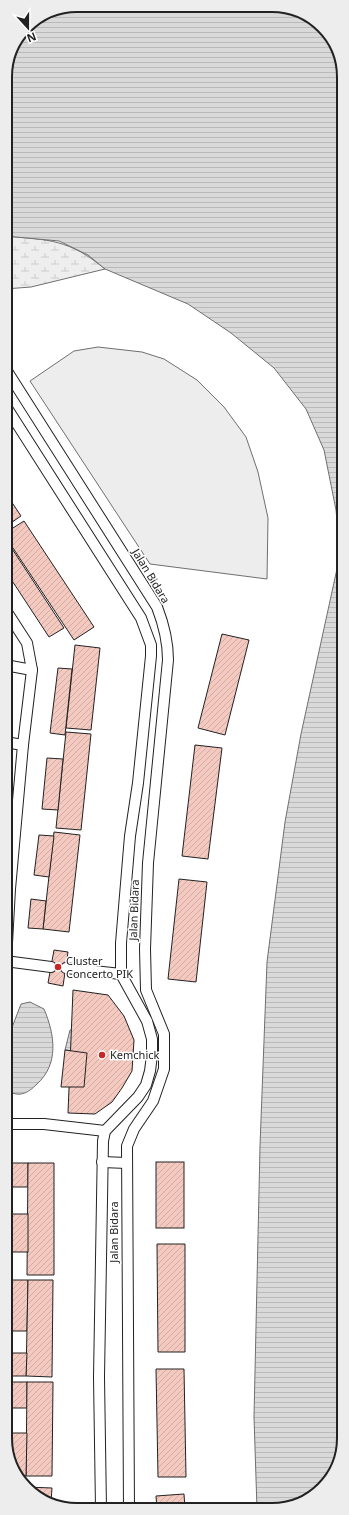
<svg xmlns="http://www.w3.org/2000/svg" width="349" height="1515" font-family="'Noto Sans',sans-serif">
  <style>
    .wetland { fill: url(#wetland-marsh); stroke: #6f6f6f }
    .parking { fill: #ededed; stroke: #6f6f6f }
    .water { fill: url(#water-rules); stroke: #6f6f6f }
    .building { fill: url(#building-hatch); stroke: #222 }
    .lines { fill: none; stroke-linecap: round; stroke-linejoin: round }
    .street-casing { stroke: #222; stroke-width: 12 }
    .street { stroke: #fff; stroke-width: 10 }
    .poi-dot { fill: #c62828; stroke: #fff; stroke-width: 1.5 }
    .labels { text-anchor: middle; stroke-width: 3; stroke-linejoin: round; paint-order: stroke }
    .street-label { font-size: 11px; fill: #222; stroke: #fff }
    .poi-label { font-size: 11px; fill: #222; stroke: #fff; text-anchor: start }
    .rim { fill: none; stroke: #222; stroke-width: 2 }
  </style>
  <defs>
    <pattern id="wetland-marsh" width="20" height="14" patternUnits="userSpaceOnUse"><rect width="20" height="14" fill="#eee"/><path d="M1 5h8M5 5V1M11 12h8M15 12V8" fill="none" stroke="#ccc"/></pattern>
    <pattern id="water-rules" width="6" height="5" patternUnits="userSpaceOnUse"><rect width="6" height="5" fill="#d9d9d9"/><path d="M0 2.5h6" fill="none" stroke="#bababa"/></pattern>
    <pattern id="building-hatch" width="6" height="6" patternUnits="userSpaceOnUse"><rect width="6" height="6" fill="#f3c9c0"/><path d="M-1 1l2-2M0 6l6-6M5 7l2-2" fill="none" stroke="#d0aca5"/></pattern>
  </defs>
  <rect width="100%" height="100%" fill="#fff"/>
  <path class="wetland" d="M5,236C49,240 69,239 105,269L31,287L5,289Z"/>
  <polygon class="parking" points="98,347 142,352 164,359 197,380 224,407 246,437 258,472 268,518 267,579 150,564 30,381 74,351"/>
  <g class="water">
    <polygon points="77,5 290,7 326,29 343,67 344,1442 326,1486 282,1509 257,1509 254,1417 260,1146 267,962 285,822 301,734 340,555 336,510 324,450 306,409 274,368 231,333 188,304 105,269 88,255 59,241 5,236 5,73 26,26 50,10"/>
    <path d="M30,1002L44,1009C55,1035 59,1064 37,1084C32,1089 27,1093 21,1094C16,1095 10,1092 6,1091L5,1039L8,1038L21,1004Z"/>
    <polygon points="70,1030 88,1031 87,1053 65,1050"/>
  </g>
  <g class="building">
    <polygon points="5,492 21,516 5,527"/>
    <polygon points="24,521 94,627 74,640 5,536 5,533"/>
    <polygon points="5,538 64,628 49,637 5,570"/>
    <polygon points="222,634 249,640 225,735 198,728"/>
    <polygon points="75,645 100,648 91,730 66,728"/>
    <polygon points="58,668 72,669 65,735 50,733"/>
    <polygon points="5,675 10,676 7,694 5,694"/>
    <polygon points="66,732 91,734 81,830 56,828"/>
    <polygon points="195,745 222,748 208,859 182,856"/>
    <polygon points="47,758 63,759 58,810 42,809"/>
    <polygon points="54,832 80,835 69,932 43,929"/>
    <polygon points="39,835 54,836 49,877 34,875"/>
    <polygon points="179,879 207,882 196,982 168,979"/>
    <polygon points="31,899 46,901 43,929 28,928"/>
    <polygon points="54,950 68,952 63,986 48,983"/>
    <polygon points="73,990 108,995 124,1016 134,1040 132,1071 122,1088 112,1102 95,1114 68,1113"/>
    <polygon points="65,1050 87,1053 84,1087 61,1087"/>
    <rect x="156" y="1162" width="28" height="66"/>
    <rect x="12" y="1163" width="16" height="24"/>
    <polygon points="28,1163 54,1163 54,1275 27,1275"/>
    <rect x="11" y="1214" width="17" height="38"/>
    <polygon points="157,1244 185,1244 185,1352 158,1352"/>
    <polygon points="11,1280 28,1280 27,1331 10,1331"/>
    <polygon points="28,1280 53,1280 52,1377 26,1376"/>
    <polygon points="12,1353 27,1353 26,1376 12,1376"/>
    <polygon points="156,1369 184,1369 186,1477 158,1477"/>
    <rect x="11" y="1382" width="16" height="26"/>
    <polygon points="27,1382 53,1382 52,1476 26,1476"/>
    <polygon points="11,1433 27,1433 26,1476 20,1476 11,1458"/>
    <polygon points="26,1487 52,1488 51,1502 26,1489"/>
    <polygon points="184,1494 185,1509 157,1509 156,1496"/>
  </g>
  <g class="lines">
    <g class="street-casing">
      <g id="street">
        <path d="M5,368L157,607C164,625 168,641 168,660L148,863L145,949L146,990L164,1034V1069L153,1101L134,1129L127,1146L129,1509"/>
        <polyline points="5,405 141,618 151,645 151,656 138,783 130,836 121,943 121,974 147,1021 152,1039 152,1055 150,1071 146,1085 138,1097 105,1131 103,1141 99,1377 101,1509"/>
        <polyline points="5,609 27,643 32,670 23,745 10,889 6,961"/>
        <polyline points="5,665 32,670"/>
        <polyline points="5,742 23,745"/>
        <polyline points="5,818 16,820"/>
        <polyline points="5,961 51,967"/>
        <polyline points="66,968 121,974"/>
        <polyline points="6,1124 44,1124 105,1131"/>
        <polyline points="102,1162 127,1163"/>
      </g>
    </g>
    <use href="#street" class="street"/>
  </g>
  <g class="poi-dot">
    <circle cx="58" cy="967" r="4"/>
    <circle cx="102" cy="1055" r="4"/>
  </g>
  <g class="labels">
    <g class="street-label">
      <text transform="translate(151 576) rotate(59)" y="4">Jalan Bidara</text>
      <text transform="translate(134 910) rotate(-88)" y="4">Jalan Bidara</text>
      <text transform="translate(114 1232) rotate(-90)" y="4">Jalan Bidara</text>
    </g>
    <g class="poi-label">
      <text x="66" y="965">Cluster<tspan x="66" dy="13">Concerto PIK</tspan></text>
      <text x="110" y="1059">Kemchick</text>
    </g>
  </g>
  <path d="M0 0H349V1515H0ZM77 12H272A65 65 0 0 1 337 77V1438A65 65 0 0 1 272 1503H77A65 65 0 0 1 12 1438V77A65 65 0 0 1 77 12Z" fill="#ededed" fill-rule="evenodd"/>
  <path class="rim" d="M77 12H272A65 65 0 0 1 337 77V1438A65 65 0 0 1 272 1503H77A65 65 0 0 1 12 1438V77A65 65 0 0 1 77 12Z"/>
  <g transform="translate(28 28) rotate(159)" stroke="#ffffff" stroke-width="3" paint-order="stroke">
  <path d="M0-3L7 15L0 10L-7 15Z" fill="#222222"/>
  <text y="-6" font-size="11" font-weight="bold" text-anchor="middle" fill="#222222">N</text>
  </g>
</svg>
